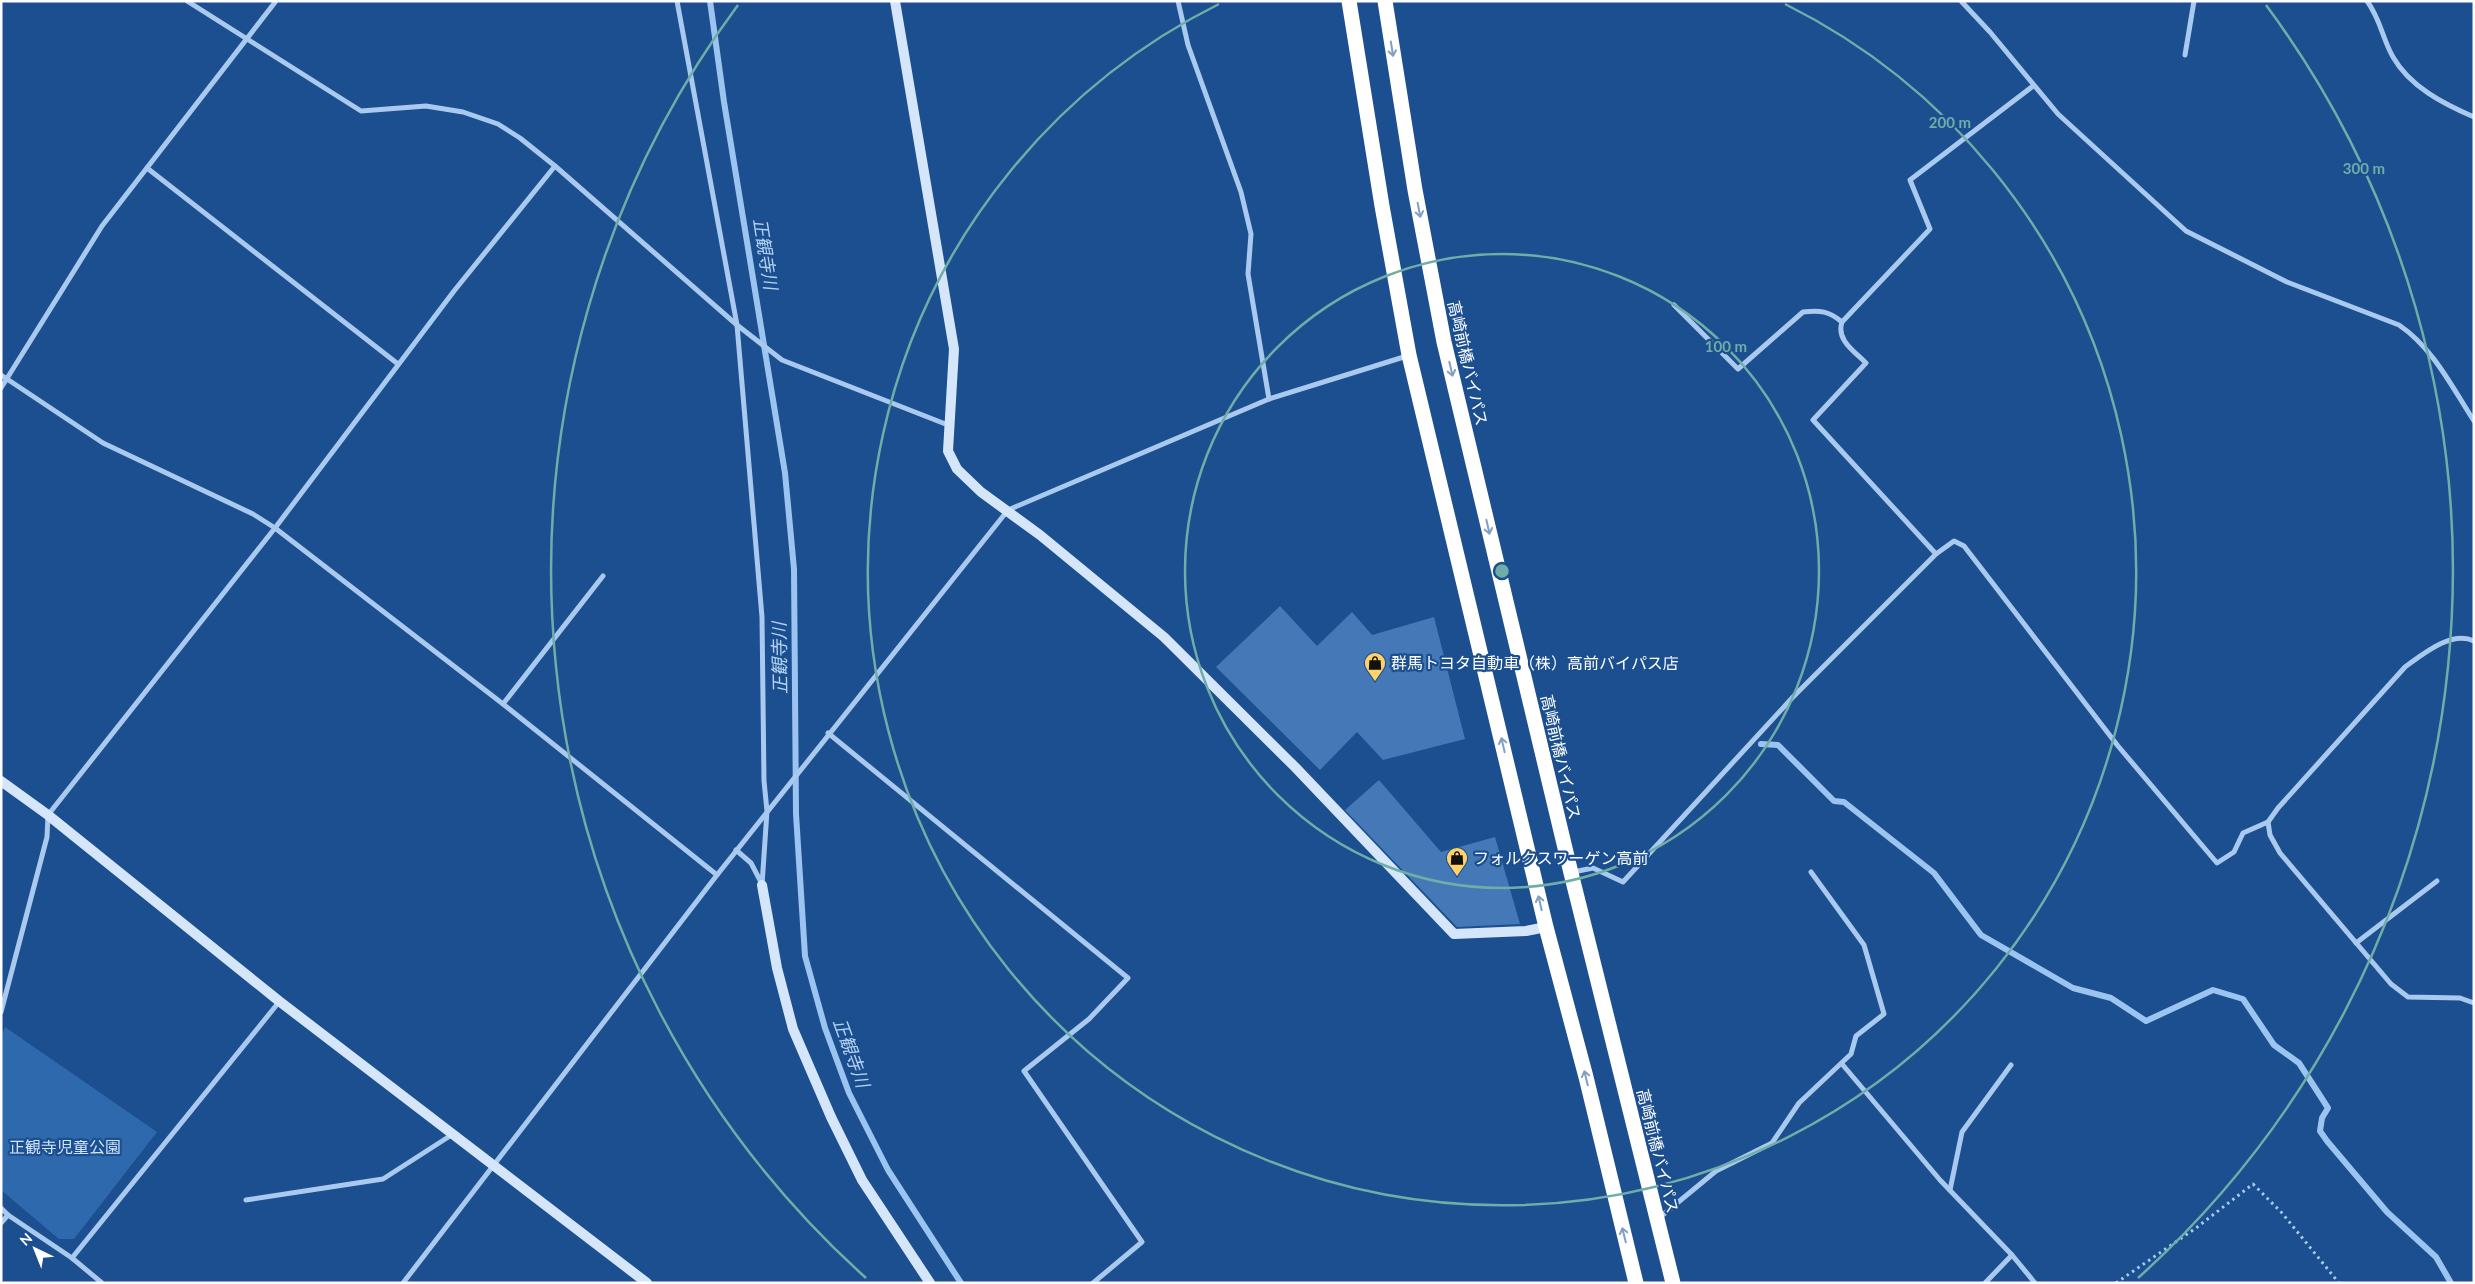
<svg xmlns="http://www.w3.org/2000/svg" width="2475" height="1284" font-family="Lato,'Noto Sans JP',sans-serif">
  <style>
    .green { fill: #2e69ad }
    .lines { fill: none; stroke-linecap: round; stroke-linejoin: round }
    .stream { stroke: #9cc4f0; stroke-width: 6 }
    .building { fill: #4478b7 }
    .path { stroke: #a9c9ee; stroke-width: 3; stroke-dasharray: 2.5 4; stroke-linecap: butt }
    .street { stroke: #a9c9ee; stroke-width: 5 }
    .secondary { stroke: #d6e6fa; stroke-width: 10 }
    .highway { stroke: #fff; stroke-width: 15 }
    .oneway { stroke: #829ec1 }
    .ring { fill: none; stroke: #6fada8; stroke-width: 2.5 }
    .labels { text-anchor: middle; stroke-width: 4.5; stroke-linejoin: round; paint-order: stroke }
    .street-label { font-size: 16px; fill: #fff; stroke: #1b4f8f }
    .poi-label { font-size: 16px; fill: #fff; stroke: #1b4f8f; text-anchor: start }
    .park-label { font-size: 16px; fill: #cfe3fa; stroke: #1b4f8f }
    .water-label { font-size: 18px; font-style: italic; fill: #b5d3f5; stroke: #1b4f8f }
    .centre { fill: #6fada8; stroke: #1b4f8f; stroke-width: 2.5 }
    .ring-label { font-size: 15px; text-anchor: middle; font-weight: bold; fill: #6fada8; stroke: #1b4f8f; stroke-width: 4.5; stroke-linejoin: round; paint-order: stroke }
  </style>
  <rect width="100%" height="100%" fill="#1b4f8f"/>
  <polygon class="green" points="5,1027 157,1132 74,1239 59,1239 1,1190 1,1037"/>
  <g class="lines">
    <g class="stream">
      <polyline points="710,1 724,102 785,473 794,569 796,814 805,956 825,1028 849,1093 888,1170 961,1283"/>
      <polyline points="1761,744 1778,745 1834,801 1844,802 1934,873 1981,935 2073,988 2111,998 2146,1021 2213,990 2243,999 2274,1045 2299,1063 2328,1108 2322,1118 2320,1131 2327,1141 2387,1212 2436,1257 2451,1283"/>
    </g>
  </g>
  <g class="building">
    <polygon points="1280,606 1317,646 1352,612 1372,635 1434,617 1465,739 1383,760 1357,732 1320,770 1216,667"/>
    <polygon points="1379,780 1441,852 1495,837 1520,924 1457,927 1345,810"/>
  </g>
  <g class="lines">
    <polyline class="path" points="2116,1283 2196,1228 2253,1184 2282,1213 2339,1283"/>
    <g class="street">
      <polyline points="187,1 361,111 426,106 463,112 498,124 520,138 555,166 737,325 782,360 948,425"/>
      <polyline points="677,1 737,325 762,617 764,781 767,811 762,885"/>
      <polyline points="1178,1 1188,45 1241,192 1251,234 1248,274 1269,399"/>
      <path d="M1961,1L1990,32L2058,114L2186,231L2287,282L2399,325C2433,348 2452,387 2474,421"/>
      <path d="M2367,1C2381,20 2382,38 2393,57C2410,87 2444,104 2474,117"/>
      <polyline points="2185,55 2194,1"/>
      <polyline points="147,168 398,364"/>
      <path d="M1674,305L1738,369L1803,312C1820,310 1829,311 1842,322"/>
      <polyline points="1,375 103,443 253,514 275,528 503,704 717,875"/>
      <polyline points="1,388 102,226 276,1"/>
      <path d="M1936,554L1813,420L1866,363C1854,351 1836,340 1842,322L1930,229L1910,180L2033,86"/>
      <path d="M2474,641C2451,630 2422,655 2405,667L2278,808L2268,822L2270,835L2280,853L2391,984L2408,997L2460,998L2474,1003"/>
      <polyline points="503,704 603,576"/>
      <polyline points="828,733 1128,978 1089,1019 1024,1071 1142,1242 1093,1283"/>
      <polyline points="736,850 751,863 762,884"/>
      <polyline points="1573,872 1593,868 1623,882 1793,697 1936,554 1954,541 1964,546 2118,746 2217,863 2234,852 2243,833 2268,822"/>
      <polyline points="2356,943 2437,881"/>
      <polyline points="1,1012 47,837 48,815 275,528 454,291 555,166"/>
      <polyline points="1842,1064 1940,1180 2012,1255 2035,1283"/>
      <polyline points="1950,1190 1962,1132 2011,1065"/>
      <polyline points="246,1200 383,1179 453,1134"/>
      <polyline points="1,1208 8,1215 72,1258 102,1283"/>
      <polyline points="1659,1218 1716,1171 1772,1143 1799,1103 1851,1054 1856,1036 1884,1014 1864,945 1811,872"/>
      <polyline points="1,1223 8,1215"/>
      <polyline points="72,1258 279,1002"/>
      <polyline points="403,1283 717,875 1008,510 1269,399 1407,356"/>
      <polyline points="1985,1283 2012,1255"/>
    </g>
    <g class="secondary">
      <polyline points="895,1 954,349 948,451 957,469 981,492 1040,535 1164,637 1296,768 1454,934 1526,931 1546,927"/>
      <polyline points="1,781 48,815 279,1001 647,1283"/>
      <polyline points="762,885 777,968 793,1029 831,1117 862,1180 930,1283"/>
    </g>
    <g class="highway">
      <polyline points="1349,1 1382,206 1409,355 1546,927 1586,1077 1636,1283"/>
      <polyline points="1385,1 1415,190 1444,342 1571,873 1673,1283"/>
    </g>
  </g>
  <defs><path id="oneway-shaft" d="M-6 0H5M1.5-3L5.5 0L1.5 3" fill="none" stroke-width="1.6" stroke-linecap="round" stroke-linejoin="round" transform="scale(1.25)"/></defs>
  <g class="oneway">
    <use href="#oneway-shaft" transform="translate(1392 49) rotate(81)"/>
    <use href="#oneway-shaft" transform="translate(1419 210) rotate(79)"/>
    <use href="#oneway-shaft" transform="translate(1451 369) rotate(77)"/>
    <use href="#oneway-shaft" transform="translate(1488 527) rotate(77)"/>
    <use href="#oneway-shaft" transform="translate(1503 745) rotate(-103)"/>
    <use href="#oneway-shaft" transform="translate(1540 903) rotate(-103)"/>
    <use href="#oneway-shaft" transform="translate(1586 1078) rotate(-104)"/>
    <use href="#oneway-shaft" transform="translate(1624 1235) rotate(-104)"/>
  </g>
  <g class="ring">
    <circle cx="1502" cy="571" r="317"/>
    <path d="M1785 4A634 634 0 1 1 1219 4"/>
    <path d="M866 1278A951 951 0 0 1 738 5M2266 5A951 951 0 0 1 2138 1278"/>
  </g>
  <defs>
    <g id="shop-pin" transform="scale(1.125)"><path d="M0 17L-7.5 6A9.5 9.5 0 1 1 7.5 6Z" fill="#ffd166" stroke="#1b4f8f"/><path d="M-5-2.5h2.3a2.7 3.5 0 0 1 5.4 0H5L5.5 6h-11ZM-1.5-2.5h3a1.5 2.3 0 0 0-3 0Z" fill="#111"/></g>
  </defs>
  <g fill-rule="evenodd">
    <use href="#shop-pin" x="1375" y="663"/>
    <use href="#shop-pin" x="1457" y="858"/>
  </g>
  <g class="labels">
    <g class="street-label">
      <text transform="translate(1468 363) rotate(77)" y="6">高崎前橋バイパス</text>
      <text transform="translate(1561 757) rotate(77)" y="6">高崎前橋バイパス</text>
      <text transform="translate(1658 1151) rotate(76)" y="6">高崎前橋バイパス</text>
    </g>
    <g class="poi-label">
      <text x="1391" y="669">群馬トヨタ自動車（株）高前バイパス店</text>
      <text x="1473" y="864">フォルクスワーゲン高前</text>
    </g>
    <g class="park-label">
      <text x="65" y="1153">正観寺児童公園</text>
    </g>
    <g class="water-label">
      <text transform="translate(765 254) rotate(81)" y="6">正観寺川</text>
      <text transform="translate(780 658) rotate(-91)" y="6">正観寺川</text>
      <text transform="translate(851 1053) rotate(70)" y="6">正観寺川</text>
    </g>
  </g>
  <circle cx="1502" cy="571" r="8" class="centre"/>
  <g class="ring-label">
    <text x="1950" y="128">200 m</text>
    <text x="2364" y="174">300 m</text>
    <text x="1726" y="352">100 m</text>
  </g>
  <rect width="2475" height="1284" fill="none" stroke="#ffffff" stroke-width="5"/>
  <g transform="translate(35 1249) rotate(317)" stroke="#1b4f8f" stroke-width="4" paint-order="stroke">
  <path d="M0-4L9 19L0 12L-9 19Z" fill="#ffffff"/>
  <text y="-8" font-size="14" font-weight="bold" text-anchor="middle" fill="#ffffff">N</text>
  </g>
</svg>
